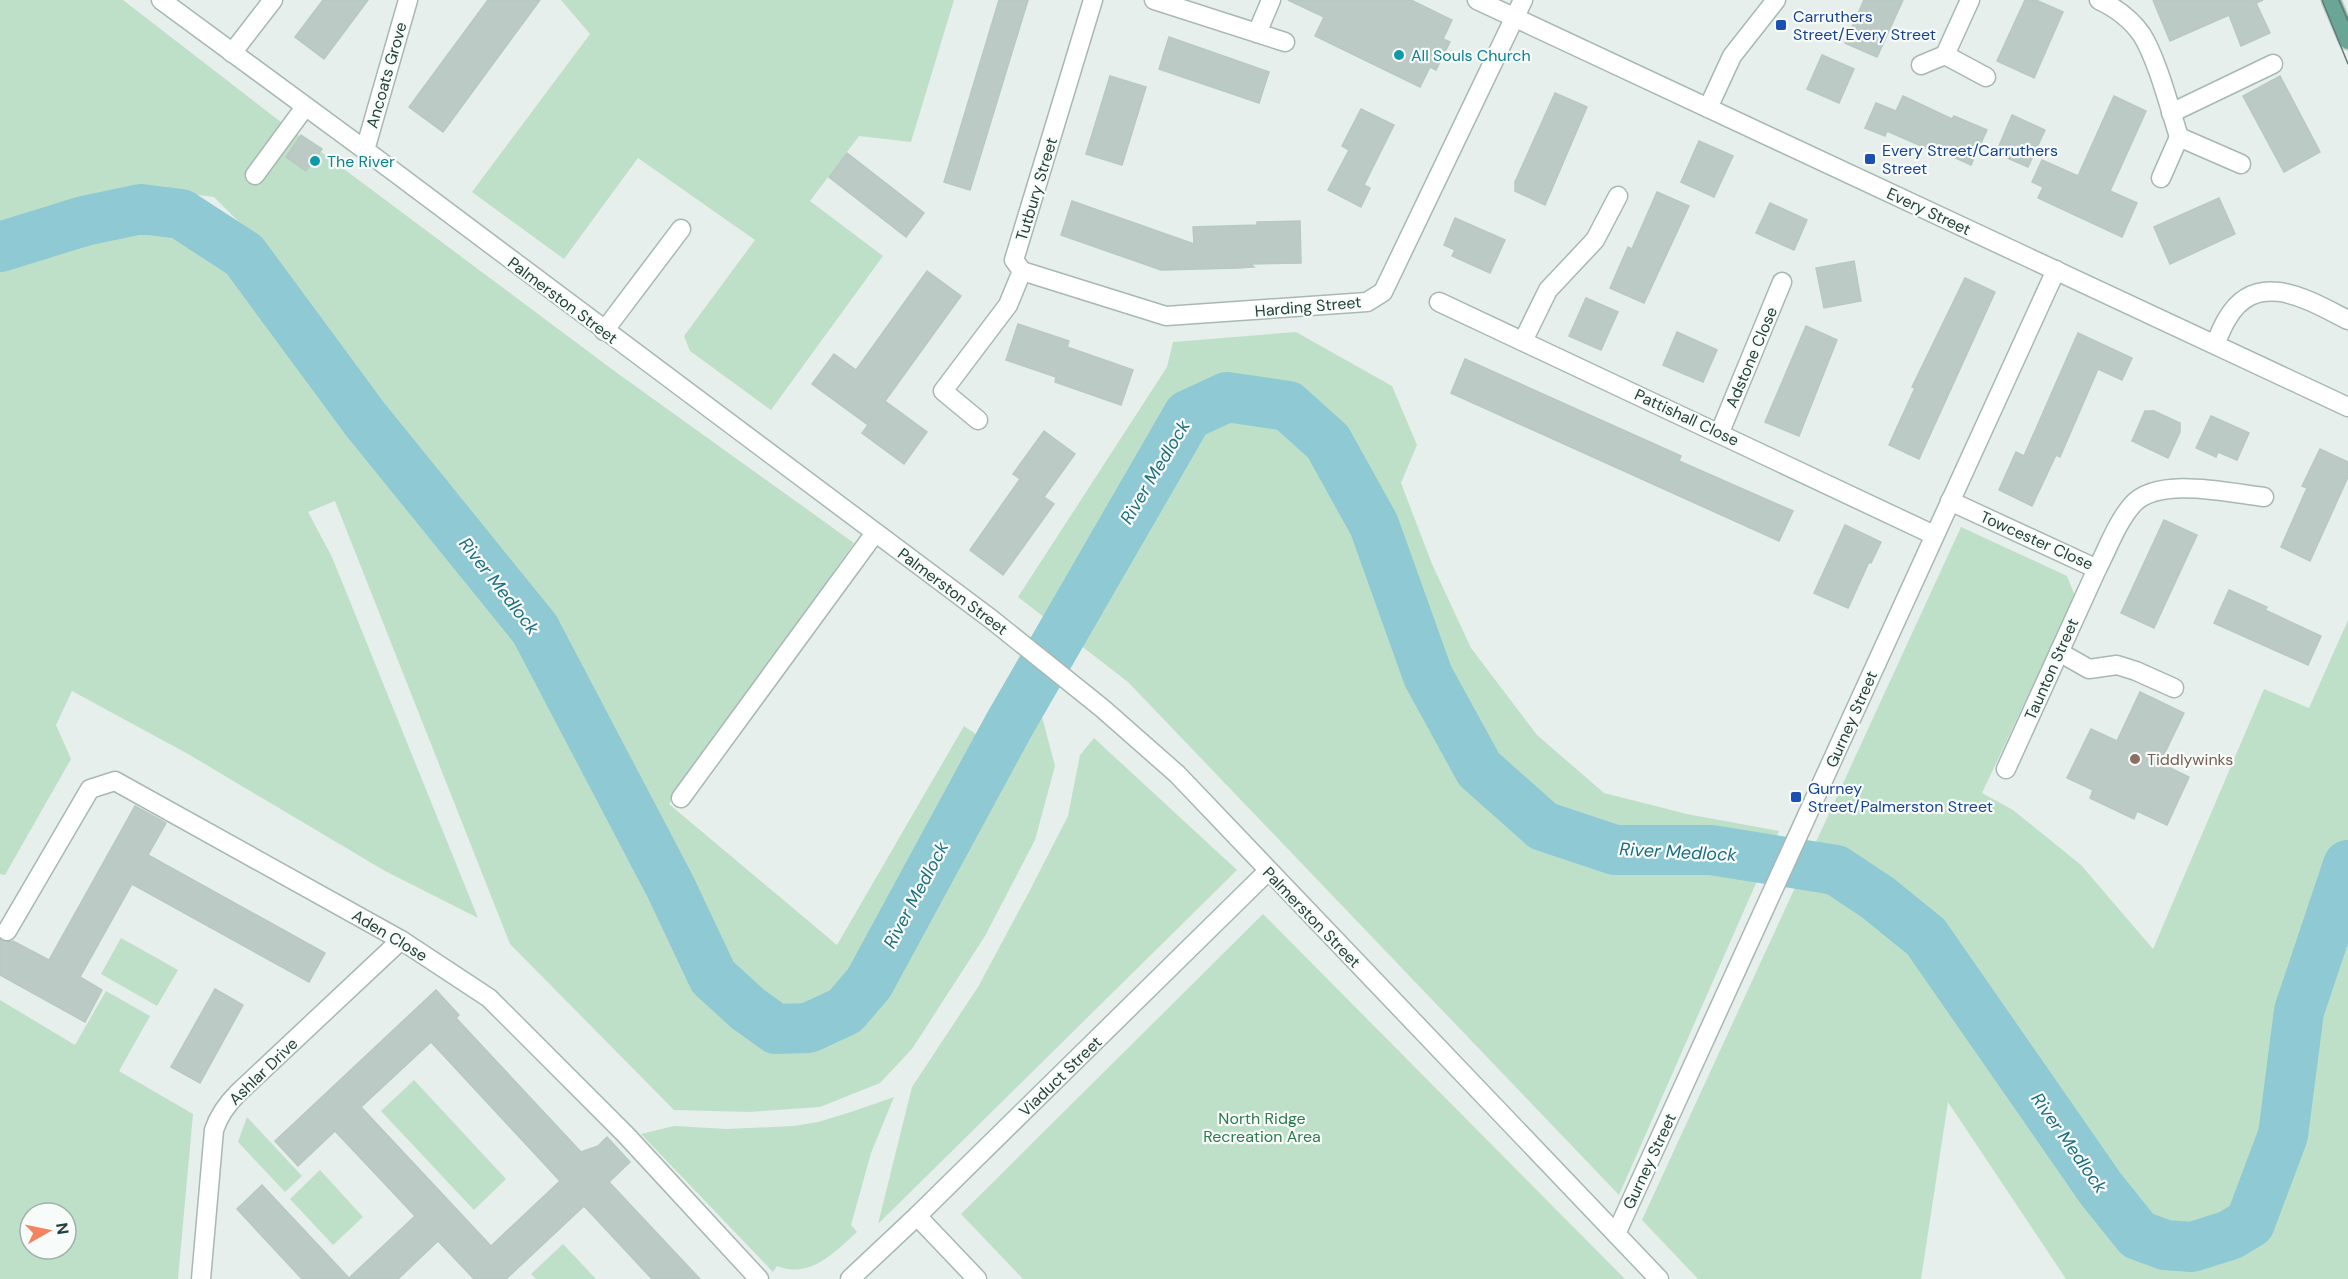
<svg xmlns="http://www.w3.org/2000/svg" width="2348" height="1279" font-family="'DM Sans',sans-serif">
  <style>
    .green { fill: #bfe0c8; fill-rule: evenodd }
    .lines { fill: none; stroke-linecap: round; stroke-linejoin: round }
    .river { stroke: #8ec9d4; stroke-width: 50 }
    .building { fill: #bbcac4; stroke: #b8c9c2; stroke-width: 1.5; fill-rule: evenodd }
    .minor-casing { stroke: #a8b8b2; stroke-width: 21 }
    .major-casing { stroke: #c2cac8; stroke-width: 21 }
    .minor { stroke: #fff; stroke-width: 18 }
    .major { stroke: #6aa596; stroke-width: 18 }
    .tram { stroke: #5f7d75; stroke-width: 1.5 }
    .transit-dot { fill: #1a4fb4; stroke: #f7fbf9; stroke-width: 2 }
    .culture-dot { fill: #0f9aa8; stroke: #f7fbf9; stroke-width: 2 }
    .education-dot { fill: #8d6e63; stroke: #f7fbf9; stroke-width: 2 }
    .labels { text-anchor: middle; stroke-width: 4.5; stroke-linejoin: round; paint-order: stroke }
    .transit-label { font-size: 16px; fill: #164399; stroke: #f7fbf9; text-anchor: start }
    .culture-label { font-size: 16px; fill: #0d838f; stroke: #f7fbf9; text-anchor: start }
    .street-label { font-size: 16px; fill: #24423a; stroke: #f7fbf9 }
    .education-label { font-size: 16px; fill: #785e54; stroke: #f7fbf9; text-anchor: start }
    .park-label { font-size: 16px; fill: #2d7a4b; stroke: #f7fbf9 }
    .water-label { font-size: 18px; font-style: italic; fill: #1c6f80; stroke: #f7fbf9 }
  </style>
  <rect width="100%" height="100%" fill="#e6efeb"/>
  <g class="green">
    <polygon points="0,0 123,0 273,116 613,370 854,543 669,804 837,945 964,726 989,743 865,966 834,999 802,1015 778,1009 755,994 728,970 675,864 539,624 371,405 254,237 214,197 145,188 0,222"/>
    <polygon points="561,0 954,0 911,142 859,136 810,201 883,256 771,410 690,351 684,336 755,240 638,158 564,259 472,192 590,34"/>
    <polygon points="104,226 180,234 240,283 518,642 700,981 771,1043 835,1029 892,975 896,932 977,811 1036,694 1055,766 1035,840 985,936 912,1049 880,1083 820,1107 749,1112 674,1110 510,944 335,501 308,512 332,557 478,918 385,871 188,754 72,691 56,725 71,759 5,875 0,874 0,251"/>
    <polygon points="1296,332 1392,386 1417,445 1401,483 1432,564 1471,648 1537,735 1604,793 1687,814 1779,831 1619,1195 1128,682 1018,597 1167,367 1173,342"/>
    <polygon points="1961,527 2067,576 2075,596 1982,793 2013,810 2081,865 2153,949 2264,689 2309,708 2348,620 2348,1279 2066,1279 1948,1102 1921,1279 1698,1279 1642,1220"/>
    <polygon points="1094,738 1237,870 878,1224 912,1087 978,987 1029,892 1068,816 1080,755"/>
    <polygon points="1263,914 1625,1279 1023,1279 961,1214"/>
    <polygon points="121,938 178,970 157,1006 101,974"/>
    <path d="M106,991L150,1016L119,1071L193,1114L178,1279H0V1000L75,1045ZM30,1213H66V1249H30Z"/>
    <polygon points="414,1080 506,1179 474,1210 381,1111"/>
    <path d="M894,1097L871,1153L851,1225L857,1232C834,1253 810,1279 777,1266L773,1272L641,1134L674,1126L727,1129L794,1126L818,1122L851,1112Z"/>
    <polygon points="247,1117 302,1176 285,1192 238,1142"/>
    <polygon points="320,1170 363,1217 333,1245 290,1199"/>
    <polygon points="563,1244 596,1279 536,1279 531,1274"/>
  </g>
  <g class="lines">
    <polyline class="river" points="0,247 84,221 141,209 181,214 244,255 365,419 535,629 670,886 713,977 748,1009 776,1029 808,1028 845,1011 869,983 1009,725 1188,415 1227,397 1288,406 1328,442 1374,525 1428,676 1479,769 1543,826 1615,850 1711,850 1836,870 1878,898 1926,937 2101,1189 2138,1235 2165,1245 2192,1247 2230,1235 2250,1223 2283,1135 2299,1011 2348,865"/>
  </g>
  <g class="building">
    <polygon points="323,0 368,0 324,59 295,37"/>
    <polygon points="488,0 540,0 443,132 409,107"/>
    <polygon points="999,0 1028,0 970,190 944,182"/>
    <polygon points="1288,0 1411,0 1452,20 1443,39 1450,42 1436,70 1430,67 1420,87 1315,36 1324,17"/>
    <polygon points="1864,0 1903,0 1877,57 1845,43"/>
    <polygon points="2025,0 2036,0 2063,12 2034,78 1997,61"/>
    <polygon points="2153,0 2263,0 2256,3 2270,33 2241,46 2229,15 2170,41"/>
    <polygon points="1169,37 1269,72 1259,103 1159,69"/>
    <polygon points="1822,55 1854,69 1839,103 1807,89"/>
    <polygon points="1110,76 1146,87 1122,165 1086,154"/>
    <polygon points="2280,76 2320,152 2284,172 2243,96"/>
    <polygon points="1555,93 1587,107 1545,205 1515,191 1515,182"/>
    <polygon points="1903,96 1952,119 1954,116 1987,130 1971,165 1938,150 1937,153 1887,131 1885,136 1865,128 1876,103 1896,111"/>
    <polygon points="2114,96 2146,111 2110,191 2137,203 2122,237 2038,198 2043,187 2032,182 2042,160 2078,176"/>
    <polygon points="1361,109 1394,125 1364,185 1370,188 1361,207 1328,190 1349,150 1342,146"/>
    <polygon points="2012,115 2045,130 2028,167 1996,153"/>
    <polygon points="301,135 322,149 306,171 286,157"/>
    <polygon points="1699,141 1733,156 1714,197 1681,182"/>
    <polygon points="847,153 924,213 906,237 829,177"/>
    <polygon points="1657,192 1689,206 1644,303 1610,288 1628,247 1632,249"/>
    <polygon points="2219,198 2235,234 2170,264 2154,227"/>
    <polygon points="1072,201 1194,244 1193,227 1257,225 1257,222 1300,221 1301,263 1250,264 1254,267 1238,268 1161,270 1061,235"/>
    <polygon points="1770,203 1807,220 1794,250 1756,233"/>
    <polygon points="1455,218 1505,240 1490,273 1452,256 1455,250 1444,245"/>
    <polygon points="1854,261 1861,301 1824,308 1816,268"/>
    <polygon points="927,271 961,296 885,401 927,432 904,464 862,433 868,425 812,384 834,354 856,370"/>
    <polygon points="1965,278 1995,292 1919,459 1889,445 1915,388 1912,387"/>
    <polygon points="1586,298 1618,312 1601,350 1569,336"/>
    <polygon points="1018,324 1069,341 1067,347 1133,370 1121,405 1055,382 1056,377 1006,360"/>
    <polygon points="1806,326 1837,340 1799,436 1765,422"/>
    <polygon points="1677,332 1717,350 1703,382 1663,365"/>
    <polygon points="2078,333 2132,358 2122,380 2098,369 2060,457 2056,455 2032,506 1999,490 2016,452 2024,456"/>
    <polygon points="1465,359 1681,456 1679,461 1793,511 1779,541 1451,393"/>
    <polygon points="2145,411 2154,411 2180,423 2180,432 2168,458 2132,441"/>
    <polygon points="2211,416 2249,433 2237,460 2218,452 2216,457 2196,448"/>
    <polygon points="1044,431 1075,454 1044,497 1054,504 1003,575 970,550 1020,479 1013,474"/>
    <polygon points="2320,449 2348,462 2348,477 2310,561 2281,547 2307,488 2302,486"/>
    <polygon points="2164,520 2197,535 2154,628 2121,613"/>
    <polygon points="1845,525 1881,542 1871,563 1869,562 1848,608 1814,593"/>
    <polygon points="2229,590 2267,607 2265,610 2321,636 2308,665 2214,623"/>
    <polygon points="2140,692 2184,713 2160,763 2189,777 2167,825 2137,811 2134,819 2090,798 2093,790 2067,778 2091,729 2117,741"/>
    <polygon points="135,806 166,823 148,855 325,953 309,982 132,884 80,977 102,990 85,1022 0,975 0,939 6,942 13,941 49,960"/>
    <polygon points="215,989 243,1005 200,1083 171,1067"/>
    <path d="M436,990L459,1015L456,1018L581,1152L598,1146L607,1137L630,1162L609,1182L700,1279H652L584,1206L506,1279H474L438,1241L398,1279H302L237,1209L262,1185L349,1278L415,1216L335,1131L298,1166L275,1141ZM431,1042L560,1181L491,1246L361,1107Z"/>
  </g>
  <g class="lines">
    <g class="minor-casing">
      <g id="minor">
        <polyline points="161,0 365,150 991,619 1102,708 1177,774 1659,1279"/>
        <polyline points="1154,0 1285,42"/>
        <polyline points="1477,0 2348,407"/>
        <path d="M2099,0C2116,8 2131,19 2142,35C2157,59 2170,109 2179,137"/>
        <polyline points="1257,33 1271,0"/>
        <polyline points="232,53 273,0"/>
        <polyline points="1945,55 1970,0"/>
        <polyline points="1921,65 1945,55 1986,77"/>
        <polyline points="1708,108 1732,56 1776,0"/>
        <polyline points="2171,113 2273,64"/>
        <polyline points="365,150 408,0"/>
        <polyline points="255,175 305,107"/>
        <polyline points="2161,178 2179,137 2241,164"/>
        <polyline points="1022,271 1166,316 1367,302 1383,292 1523,0"/>
        <polyline points="1439,302 1934,535"/>
        <polyline points="604,331 681,229"/>
        <polyline points="1523,341 1548,290 1595,240 1618,196"/>
        <path d="M2215,344C2219,336 2222,327 2227,319C2257,267 2310,301 2348,320"/>
        <polyline points="978,420 943,391 1008,305 1022,271 1014,260 1093,0"/>
        <polyline points="1720,432 1782,282"/>
        <path d="M1950,501L2097,569C2108,548 2117,522 2133,504C2159,476 2229,493 2264,497"/>
        <polyline points="2059,652 2089,669 2117,665 2136,671 2174,688"/>
        <polyline points="2006,769 2097,569"/>
        <polyline points="681,798 875,533"/>
        <polyline points="7,931 90,789 115,781 401,940 489,998 625,1134 759,1279"/>
        <polyline points="917,1216 977,1279"/>
        <polyline points="1616,1234 2056,270"/>
        <path d="M201,1279L214,1130C219,1115 227,1104 238,1093L401,940"/>
        <polyline points="850,1279 917,1216 1268,871"/>
      </g>
    </g>
    <g class="major-casing">
      <polyline id="major" points="2331,0 2348,40"/>
    </g>
    <use href="#minor" class="minor"/>
    <use href="#major" class="major"/>
    <g class="tram">
      <polyline points="2322,0 2348,64"/>
      <polyline points="2339,0 2348,21"/>
    </g>
  </g>
  <g class="transit-dot">
    <rect x="1775" y="19" width="12" height="12" rx="3"/>
    <rect x="1864" y="153" width="12" height="12" rx="3"/>
    <rect x="1790" y="791" width="12" height="12" rx="3"/>
  </g>
  <g class="culture-dot">
    <circle cx="1399" cy="55" r="6"/>
    <circle cx="315" cy="161" r="6"/>
  </g>
  <circle class="education-dot" cx="2135" cy="759" r="6"/>
  <g class="labels">
    <g class="transit-label">
      <text x="1793" y="22">Carruthers<tspan x="1793" dy="18">Street/Every Street</tspan></text>
      <text x="1882" y="156">Every Street/Carruthers<tspan x="1882" dy="18">Street</tspan></text>
      <text x="1808" y="794">Gurney<tspan x="1808" dy="18">Street/Palmerston Street</tspan></text>
    </g>
    <g class="culture-label">
      <text x="1411" y="61">All Souls Church</text>
      <text x="327" y="167">The River</text>
    </g>
    <g class="street-label">
      <text transform="translate(386 75) rotate(-74)" y="6">Ancoats Grove</text>
      <text transform="translate(1036 189) rotate(-73)" y="6">Tutbury Street</text>
      <text transform="translate(1929 211) rotate(25)" y="6">Every Street</text>
      <text transform="translate(563 300) rotate(37)" y="6">Palmerston Street</text>
      <text transform="translate(1308 306) rotate(-5)" y="6">Harding Street</text>
      <text transform="translate(1751 357) rotate(-67)" y="6">Adstone Close</text>
      <text transform="translate(1687 417) rotate(25)" y="6">Pattishall Close</text>
      <text transform="translate(2037 540) rotate(24)" y="6">Towcester Close</text>
      <text transform="translate(953 591) rotate(37)" y="6">Palmerston Street</text>
      <text transform="translate(2051 669) rotate(-66)" y="6">Taunton Street</text>
      <text transform="translate(1851 719) rotate(-66)" y="6">Gurney Street</text>
      <text transform="translate(1312 917) rotate(46)" y="6">Palmerston Street</text>
      <text transform="translate(390 935) rotate(31)" y="6">Aden Close</text>
      <text transform="translate(263 1071) rotate(-44)" y="6">Ashlar Drive</text>
      <text transform="translate(1060 1076) rotate(-44)" y="6">Viaduct Street</text>
      <text transform="translate(1649 1161) rotate(-65)" y="6">Gurney Street</text>
    </g>
    <g class="education-label">
      <text x="2147" y="765">Tiddlywinks</text>
    </g>
    <g class="park-label">
      <text x="1262" y="1124">North Ridge<tspan x="1262" dy="18">Recreation Area</tspan></text>
    </g>
    <g class="water-label">
      <text transform="translate(1155 472) rotate(-59)" y="6">River Medlock</text>
      <text transform="translate(499 586) rotate(52)" y="6">River Medlock</text>
      <text transform="translate(1678 852) rotate(3)" y="6">River Medlock</text>
      <text transform="translate(916 895) rotate(-62)" y="6">River Medlock</text>
      <text transform="translate(2069 1143) rotate(55)" y="6">River Medlock</text>
    </g>
  </g>
  <g transform="translate(48 1231) rotate(81)"><circle r="28" fill="#f7fbf9" stroke="#a3b1ad" stroke-width="1.5"/>
  <path d="M0-4.5L10 22L0 15L-10 22Z" fill="#f4845f"/>
  <text y="-9" font-size="16" font-weight="bold" text-anchor="middle" fill="#24423a">N</text>
  </g>
</svg>
